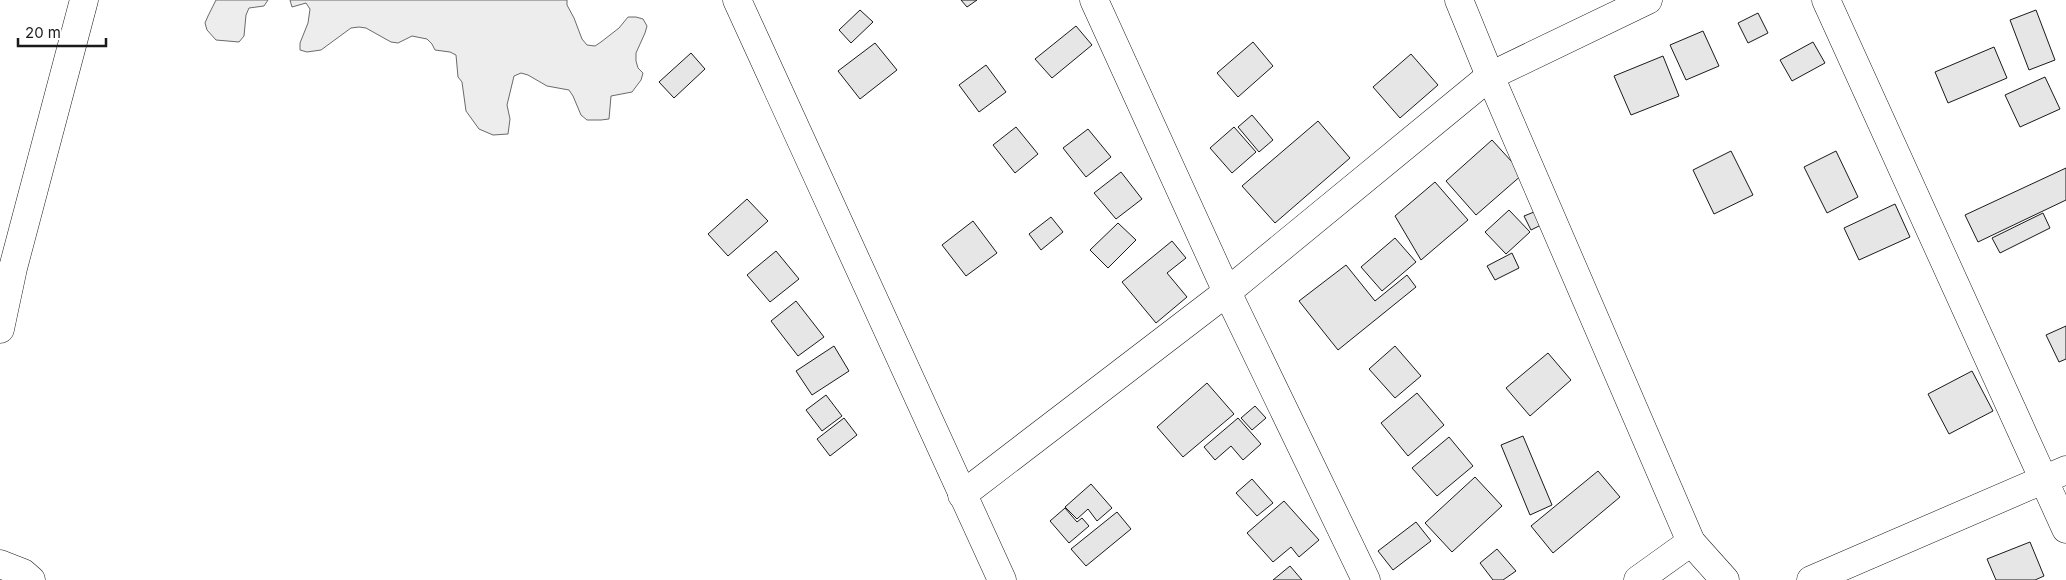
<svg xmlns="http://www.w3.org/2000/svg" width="2066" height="580" font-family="Inter,sans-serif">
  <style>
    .built { fill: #ededed; stroke: #6a6a6a }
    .building { fill: #e6e6e6; stroke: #1a1a1a }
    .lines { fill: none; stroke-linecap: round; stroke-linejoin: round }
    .minor-casing { stroke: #1a1a1a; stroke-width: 29 }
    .minor { stroke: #fff; stroke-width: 28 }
  </style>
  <rect width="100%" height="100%" fill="#fff"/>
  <g class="built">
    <polygon points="216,0 268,0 264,6 249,8 246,15 244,36 239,42 216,40 207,30 205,23 208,16"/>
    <polygon points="290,0 567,0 567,5 574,18 582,39 587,45 595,46 601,42 619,28 628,17 636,17 643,19 647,26 645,33 636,53 636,61 638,68 643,73 641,80 632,92 611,96 609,119 601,120 587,120 581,115 573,96 569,90 547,86 528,75 521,73 514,76 507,105 510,119 508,134 493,135 479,129 466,111 462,82 458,77 456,55 450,52 435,50 432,44 427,39 412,36 398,43 391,42 366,28 359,27 351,28 321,50 307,52 300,50 300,43 308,23 310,9 306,3 292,7"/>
  </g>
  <g class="building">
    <polygon points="961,0 977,0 967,7"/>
    <polygon points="860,10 873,22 851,43 839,30"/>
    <polygon points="2036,10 2055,60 2029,70 2010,20"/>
    <polygon points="1758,13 1768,33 1748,43 1738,23"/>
    <polygon points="1076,26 1092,45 1052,78 1035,59"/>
    <polygon points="1703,31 1719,66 1686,80 1670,45"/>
    <polygon points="1253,42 1273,66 1238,97 1217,73"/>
    <polygon points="1813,42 1825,63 1792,81 1780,60"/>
    <polygon points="875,43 897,70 860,99 838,71"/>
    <polygon points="1994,47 2007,78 1948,103 1935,72"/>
    <polygon points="691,53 705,69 674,98 659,82"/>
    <polygon points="1411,54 1438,85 1400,118 1373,87"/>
    <polygon points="1663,56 1679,96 1631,115 1614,76"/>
    <polygon points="986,65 1006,92 979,112 959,85"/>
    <polygon points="2045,77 2060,109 2020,127 2005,95"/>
    <polygon points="1252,115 1273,140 1259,152 1238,127"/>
    <polygon points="1318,121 1350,158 1275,223 1242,186"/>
    <polygon points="1016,127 1038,154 1015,173 993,145"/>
    <polygon points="1234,127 1256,152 1232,173 1210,148"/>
    <polygon points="1088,129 1111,157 1086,177 1063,148"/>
    <polygon points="1492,140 1523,174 1476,215 1446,181"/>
    <polygon points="1731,151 1753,195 1714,214 1693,170"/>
    <polygon points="1836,151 1858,197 1827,213 1804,167"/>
    <polygon points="2066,168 2066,200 1978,242 1965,215"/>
    <polygon points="1121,172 1142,199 1116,219 1094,193"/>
    <polygon points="1435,182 1468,220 1421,260 1395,216"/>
    <polygon points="747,199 768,221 728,256 708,234"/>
    <polygon points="1895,204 1910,237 1859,260 1844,228"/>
    <polygon points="1509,210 1530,232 1506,254 1485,232"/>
    <polygon points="1534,212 1541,225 1531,230 1524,216"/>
    <polygon points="2043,213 2050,228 2000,253 1992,238"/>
    <polygon points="1051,217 1063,232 1041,250 1029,234"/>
    <polygon points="973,221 997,253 966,276 942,245"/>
    <polygon points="1118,223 1136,240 1108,268 1090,250"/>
    <polygon points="1395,238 1416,262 1382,291 1361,267"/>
    <polygon points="1172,241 1186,258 1167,273 1187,297 1156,323 1122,282"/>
    <polygon points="776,251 799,279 770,302 747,275"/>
    <polygon points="1512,253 1519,268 1495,280 1487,266"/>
    <polygon points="1346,265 1375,301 1407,275 1416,287 1338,350 1299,301"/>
    <polygon points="796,301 824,337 798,356 771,321"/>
    <polygon points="2066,326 2066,359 2059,362 2046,335"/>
    <polygon points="834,346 849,371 812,395 796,371"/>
    <polygon points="1395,346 1421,376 1395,398 1369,369"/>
    <polygon points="1548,353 1571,380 1530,416 1506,388"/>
    <polygon points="1972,371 1993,411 1949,434 1928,394"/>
    <polygon points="1207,383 1234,414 1183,457 1157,427"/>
    <polygon points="1417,393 1444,425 1408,456 1381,423"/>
    <polygon points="826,395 842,416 822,431 806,410"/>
    <polygon points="1255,406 1266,418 1252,430 1241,418"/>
    <polygon points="844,418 857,435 830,456 817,439"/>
    <polygon points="1238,418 1261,444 1243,460 1231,446 1215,460 1204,447"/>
    <polygon points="1523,436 1552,505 1530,515 1501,445"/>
    <polygon points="1449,437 1473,466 1437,496 1412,468"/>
    <polygon points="1598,471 1620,497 1553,553 1531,526"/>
    <polygon points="1475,477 1502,506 1452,552 1425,523"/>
    <polygon points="1252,479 1273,503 1257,516 1236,493"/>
    <polygon points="1091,484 1112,508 1097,521 1088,509 1077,519 1065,507"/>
    <polygon points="1284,501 1319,540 1299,557 1291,547 1273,562 1247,533"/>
    <polygon points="1065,508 1077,522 1082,518 1089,526 1069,543 1050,521"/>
    <polygon points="1117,512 1131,529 1086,566 1071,549"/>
    <polygon points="1416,522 1431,541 1393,570 1378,551"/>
    <polygon points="2030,542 2044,576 2035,580 1996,580 1987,559"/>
    <polygon points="1497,549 1516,571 1503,580 1493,580 1480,563"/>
    <polygon points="1290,566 1302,580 1273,580"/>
  </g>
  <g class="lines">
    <g class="minor-casing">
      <g id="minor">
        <polyline points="737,0 1002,580"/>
        <polyline points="1094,0 1227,292 1366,580"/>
        <polyline points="1459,0 1490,76 1648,0"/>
        <polyline points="1826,0 2066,529"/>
        <polyline points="0,329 13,268 84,0"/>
        <polyline points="962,495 1227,292 1490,76 1691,542 1725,580"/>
        <polyline points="0,564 23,573 31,580"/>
        <polyline points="1638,580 1691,542"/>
        <polyline points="1811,580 2066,470"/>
      </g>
    </g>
    <use href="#minor" class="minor"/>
  </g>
  <path d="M18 38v8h88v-8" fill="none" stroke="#1a1a1a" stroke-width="2.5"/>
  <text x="25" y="38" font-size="15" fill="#1a1a1a" stroke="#ffffff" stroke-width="4" paint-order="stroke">20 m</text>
</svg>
